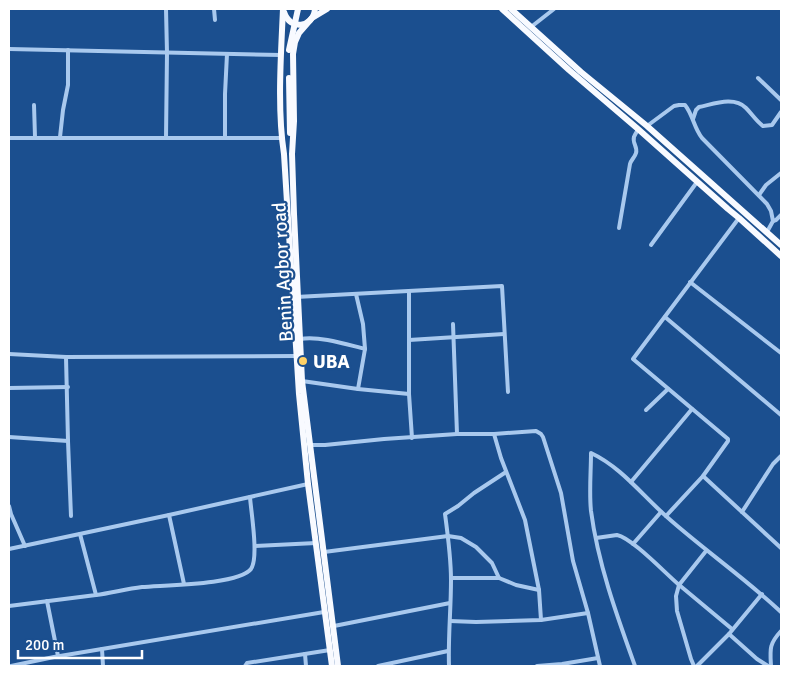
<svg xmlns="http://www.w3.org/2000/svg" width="790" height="675" font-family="Signika,sans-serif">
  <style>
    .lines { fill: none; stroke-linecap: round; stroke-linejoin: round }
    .minor { stroke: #a9c9ee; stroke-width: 4 }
    .trunk { stroke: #f8faff; stroke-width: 6 }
    .trunk-bridge { stroke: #f8faff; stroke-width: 6 }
    .poi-dot { fill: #ffd166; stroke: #1b4f8f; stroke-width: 2 }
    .labels { text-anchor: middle; stroke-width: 4.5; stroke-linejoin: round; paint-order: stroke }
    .street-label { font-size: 19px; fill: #fff; stroke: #1b4f8f }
    .poi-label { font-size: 19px; font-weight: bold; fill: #fff; stroke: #1b4f8f; text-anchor: start }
  </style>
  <rect width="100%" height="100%" fill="#1b4f8f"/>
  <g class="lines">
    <g class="minor">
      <polyline points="214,9 215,20"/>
      <polyline points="531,27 554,9"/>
      <polyline points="9,49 281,55"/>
      <polyline points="758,78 781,100"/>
      <polyline points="34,105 35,137"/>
      <path d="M693,119L696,110L699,107C714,104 734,96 746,108C752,114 756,121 763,126L772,125L781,112"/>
      <path d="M647,126L674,106L679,105H685C693,115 694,128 702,138L767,204L771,211L773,221L767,232"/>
      <polyline points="60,137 63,110 68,85 68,50"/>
      <polyline points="9,138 281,138"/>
      <polyline points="166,138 167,53 166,9"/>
      <polyline points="225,138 225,94 227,54"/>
      <polyline points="759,195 766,185 781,173"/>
      <polyline points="773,221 776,220 781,215"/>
      <path d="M619,228L630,164C631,160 635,157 636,153C638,147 632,143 634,137C634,136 638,130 638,129"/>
      <polyline points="651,245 697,182"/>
      <polyline points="690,282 781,353"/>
      <polyline points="409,292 409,394 412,438"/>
      <polyline points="356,294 363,324 365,349 358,389"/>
      <polyline points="296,297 502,286 508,392"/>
      <polyline points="665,317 781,415"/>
      <polyline points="453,324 457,434"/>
      <path d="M300,339C321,336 345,344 365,349"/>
      <polyline points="409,340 504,334"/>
      <polyline points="9,354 66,357 296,356"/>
      <polyline points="66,357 68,441 71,516"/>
      <polyline points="302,381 358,389 409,394"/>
      <polyline points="9,388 68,387"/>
      <polyline points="646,410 668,389"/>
      <polyline points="494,434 501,458 525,520 539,590 541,620"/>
      <polyline points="9,437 68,441"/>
      <polyline points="310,445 325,445 384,439 457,434 494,434 536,431 541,434 543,437 561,493 573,561 588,613 600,666"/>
      <polyline points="703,476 781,548"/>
      <polyline points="631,482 692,409"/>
      <polyline points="9,506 11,514 25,546"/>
      <polyline points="742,512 773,464 781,456"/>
      <polyline points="169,515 184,584"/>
      <polyline points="666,516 703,476 728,441 728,439 633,359 739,218"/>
      <path d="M596,538L617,535C632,538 665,573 678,584C696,599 714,614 732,629"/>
      <polyline points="633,544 661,512"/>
      <polyline points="255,546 316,543"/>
      <polyline points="9,549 169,515 308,484"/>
      <polyline points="324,552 448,536 461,538 476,547 492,563 499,578"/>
      <polyline points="451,578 499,578 516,585 539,590"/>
      <path d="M96,595C111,593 126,589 142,587C162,585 239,585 251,569C259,557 251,512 250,497"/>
      <polyline points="47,601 58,656"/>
      <polyline points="9,606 96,595 80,534"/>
      <polyline points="450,621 476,622 541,620 588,613"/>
      <polyline points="334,626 450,603"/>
      <polyline points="729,634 757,659 768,666"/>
      <polyline points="102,649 103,666"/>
      <polyline points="305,654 306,666"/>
      <polyline points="11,666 54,657 324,612"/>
      <polyline points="245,666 247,663 330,650"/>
      <polyline points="378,666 448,651"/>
      <path d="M449,666C448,638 451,609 451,580C451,558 448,536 445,514L458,506L474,493L506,472"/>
      <polyline points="537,666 562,664 598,658"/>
      <path d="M635,666C617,616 598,564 591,511C589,492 591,472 591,453C621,467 642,495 667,517C704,550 745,578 781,612"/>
      <polyline points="694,666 691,659 677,611 676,596 679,585 706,551"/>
      <polyline points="697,666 729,634 762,594"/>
      <path d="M771,666C770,649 769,644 781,631"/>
    </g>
    <g class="trunk">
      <path d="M283,9C281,55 277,109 284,154L299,394L308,484L332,666"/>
      <polyline points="327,9 312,18 299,33 295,42 293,54 294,121 292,154 294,214 302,381 338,666"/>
      <polyline points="502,9 569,70 638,129 728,209 739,218 781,256"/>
      <polyline points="511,9 581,72 647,126 781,245"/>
      <path d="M284,12C290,31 313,28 315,9"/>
      <polyline points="289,78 290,133"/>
    </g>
    <polyline class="trunk-bridge" points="289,50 298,9"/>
  </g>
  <circle class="poi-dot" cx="303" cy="361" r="5"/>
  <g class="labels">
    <g class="street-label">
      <text transform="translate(282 272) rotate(-93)" y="7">Benin Agbor road</text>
    </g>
    <g class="poi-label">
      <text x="313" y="368">UBA</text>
    </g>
  </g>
  <rect width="790" height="675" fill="none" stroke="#ffffff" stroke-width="20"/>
  <path d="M18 650v8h124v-8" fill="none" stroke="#ffffff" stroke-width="2.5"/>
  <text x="25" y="650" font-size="15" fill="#ffffff" stroke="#1b4f8f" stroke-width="4" paint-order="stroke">200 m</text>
</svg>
